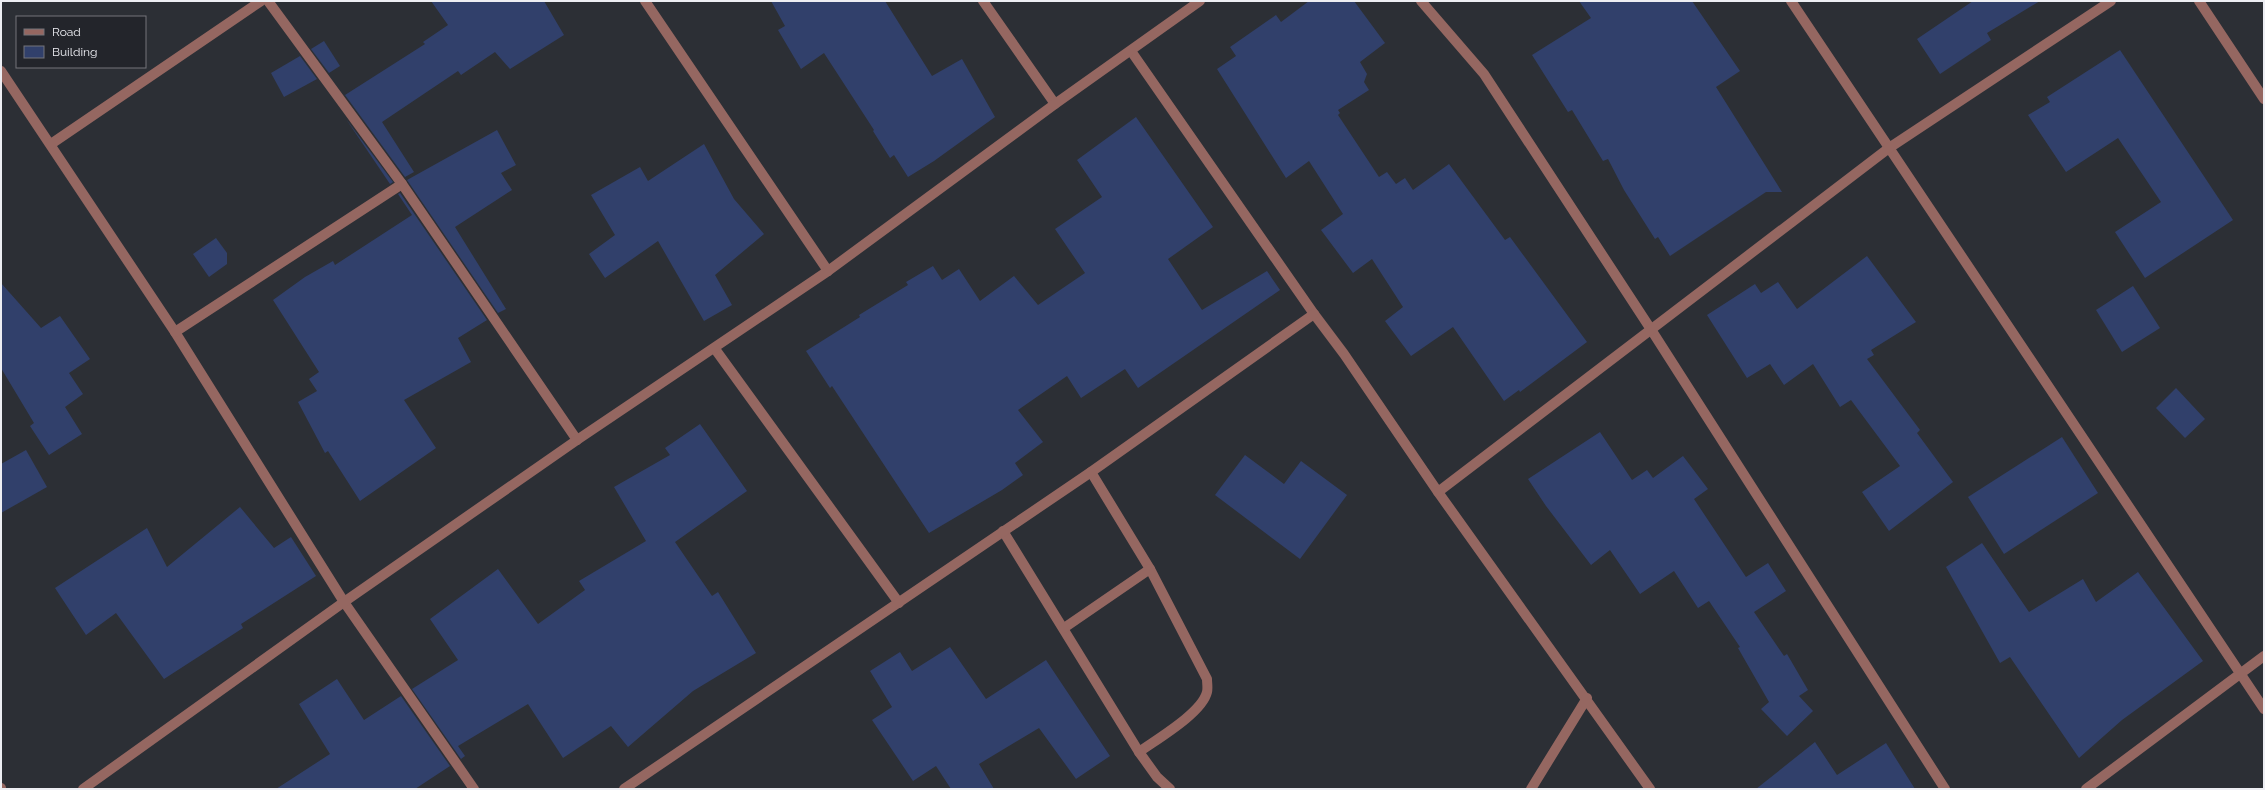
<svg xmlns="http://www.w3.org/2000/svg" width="2265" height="790" font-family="Raleway,sans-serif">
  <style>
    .building { fill: #31406b }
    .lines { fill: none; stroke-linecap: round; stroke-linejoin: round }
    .minor { stroke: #956761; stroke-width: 10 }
  </style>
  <rect width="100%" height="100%" fill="#2c2f35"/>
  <g class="building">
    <polygon points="431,1 544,1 564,35 510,69 495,52 461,75 458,71 382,122 414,172 405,177 345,95 425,44 423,42 448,25"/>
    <polygon points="771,1 885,1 932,76 962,59 995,117 934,161 908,177 894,155 890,158 873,131 874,130 824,53 801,69 778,30 785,26"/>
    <polygon points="1309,1 1354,1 1385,43 1360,62 1367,74 1364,82 1369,90 1338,110 1340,113 1338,115 1379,177 1387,172 1396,184 1405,178 1413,190 1449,164 1505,240 1510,237 1587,342 1520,392 1519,390 1504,401 1453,327 1411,356 1385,321 1403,307 1372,259 1353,273 1321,230 1343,214 1309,161 1286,178 1217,69 1236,56 1230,47 1276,15 1281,22"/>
    <polygon points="1579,1 1692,1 1740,71 1716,87 1782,192 1766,192 1670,256 1658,237 1655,239 1624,190 1608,159 1603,161 1572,110 1568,112 1532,55 1591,18"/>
    <polygon points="1973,1 2040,1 1987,33 1991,40 1940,74 1917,39"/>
    <polygon points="324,41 340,66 329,73 311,49"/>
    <polygon points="2120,50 2233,220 2145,278 2115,232 2161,202 2118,138 2066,172 2028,115 2050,102 2047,97"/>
    <polygon points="300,56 317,79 284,97 271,73"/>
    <polygon points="1136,117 1213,227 1168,259 1202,310 1267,271 1280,290 1138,388 1125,369 1081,398 1067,376 1018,410 1043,442 1015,463 1023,475 1002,490 929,533 832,386 830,388 806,351 860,317 859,315 908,285 906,282 933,266 942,280 959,269 980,301 1014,276 1038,305 1085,273 1055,229 1102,197 1077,160"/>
    <polygon points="346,119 393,182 390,184"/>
    <polygon points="497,130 516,165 501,173 512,190 455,227 506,309 498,313 407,180"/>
    <polygon points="704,144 734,199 764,234 715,275 732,305 704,321 658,241 605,278 589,254 615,235 591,195 640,167 648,181"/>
    <polygon points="400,193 487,320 458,338 471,362 404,400 436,448 360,501 328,451 325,453 298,402 317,391 309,379 319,372 273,300 305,277 333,261 335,265 412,215 398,194"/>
    <polygon points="216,238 227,253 227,264 209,277 193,254"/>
    <polygon points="1867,256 1916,322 1871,350 1874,355 1867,359 1920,430 1917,433 1953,482 1889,531 1862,492 1900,466 1851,400 1840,407 1813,364 1784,385 1770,364 1747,378 1707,315 1755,284 1761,293 1778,282 1797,309"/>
    <polygon points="1,283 41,328 60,316 90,359 69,373 83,394 65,407 82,434 49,455 30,426 34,423 1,368"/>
    <polygon points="2133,286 2160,328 2122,352 2096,310"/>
    <polygon points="2176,388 2205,419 2185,438 2156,408"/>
    <polygon points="700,424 747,491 675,542 712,596 718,592 756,653 693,691 628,747 611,726 563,758 528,704 458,746 465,756 461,759 412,689 458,660 430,619 498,569 538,624 585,590 579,581 646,541 614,487 670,455 665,448"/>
    <polygon points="1600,432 1632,480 1647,470 1653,478 1683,456 1708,489 1694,499 1746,577 1768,563 1786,591 1754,612 1784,656 1787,654 1808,690 1799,696 1813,711 1787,736 1761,709 1769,702 1738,648 1740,647 1709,601 1698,608 1674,571 1640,594 1610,550 1591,565 1546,506 1528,479"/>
    <polygon points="2062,437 2098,493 2004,554 1968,497"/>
    <polygon points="26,450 47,487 1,513 1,464"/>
    <polygon points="1245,455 1284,484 1301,461 1347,495 1300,559 1215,495"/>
    <polygon points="240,507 274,548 291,537 316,576 241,624 243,628 164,679 116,613 86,635 55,588 147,528 167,567"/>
    <polygon points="1982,543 2029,612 2083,579 2096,602 2138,572 2203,661 2122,720 2079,758 2010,657 2000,663 1946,567"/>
    <polygon points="950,647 986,699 1046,660 1110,756 1076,779 1039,728 979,764 994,789 951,789 936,766 913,781 872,720 892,707 870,671 900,652 912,671"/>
    <polygon points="337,679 364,720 401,696 450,766 415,789 276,789 330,754 299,704"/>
    <polygon points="1815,742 1837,775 1886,743 1915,789 1756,789"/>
  </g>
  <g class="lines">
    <g class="minor">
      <polyline points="268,1 402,184 577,440"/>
      <polyline points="645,1 828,271"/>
      <polyline points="983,1 1055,104"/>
      <polyline points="1421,1 1484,74 1652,331 1945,789"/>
      <polyline points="1791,1 2264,709"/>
      <polyline points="2199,1 2264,99"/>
      <polyline points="1131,51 1314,314 1344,354 1438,492 1650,789"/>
      <polyline points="1,71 175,332 344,602 474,789"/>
      <polyline points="51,144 261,1"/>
      <polyline points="175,332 402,184"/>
      <polyline points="715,349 899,603"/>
      <path d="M1091,472L1150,569L1207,679C1207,683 1208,688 1207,692C1202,713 1157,739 1139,752"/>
      <polyline points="1438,492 1889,148 2111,1"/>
      <polyline points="1003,531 1139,752 1157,777 1170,789"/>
      <polyline points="1064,628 1150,569"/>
      <polyline points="1,788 1,789"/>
      <polyline points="83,789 344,602 577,440 828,271 1055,104 1200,1"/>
      <polyline points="624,789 1091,472 1314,314"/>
      <polyline points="1531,789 1587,698"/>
      <polyline points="2086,789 2264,656"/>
    </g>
  </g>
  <rect width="2265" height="790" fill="none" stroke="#edeef3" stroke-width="4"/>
  <rect x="16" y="16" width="130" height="52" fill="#23252b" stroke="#74757b"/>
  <rect x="24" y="29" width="20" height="6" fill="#956761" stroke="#74757b"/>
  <text x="52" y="36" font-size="12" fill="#edeef3">Road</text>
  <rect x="24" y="46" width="20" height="12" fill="#31406b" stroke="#74757b"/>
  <text x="52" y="56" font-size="12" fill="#edeef3">Building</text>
</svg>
